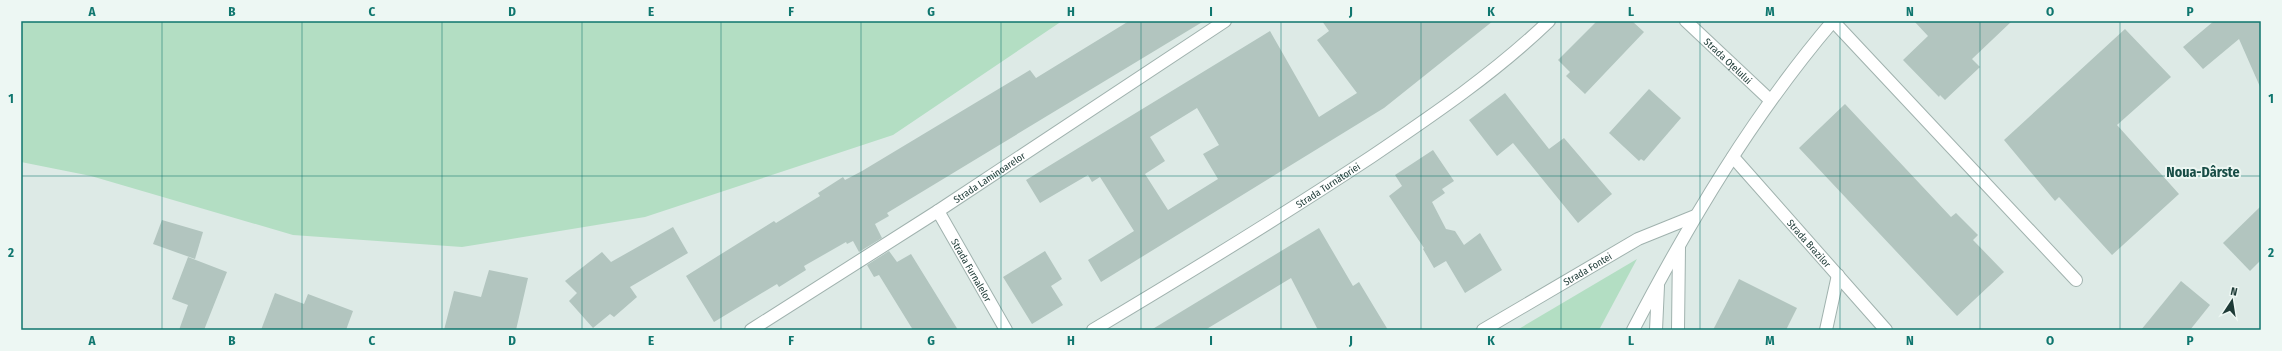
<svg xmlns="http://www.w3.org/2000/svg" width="2282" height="351" font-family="'Fira Sans Condensed',sans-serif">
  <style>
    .green { fill: #b3dec3 }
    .building { fill: #b2c5bf; fill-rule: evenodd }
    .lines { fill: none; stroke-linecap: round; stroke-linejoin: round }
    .minor-casing { stroke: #a0b2ae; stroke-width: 14 }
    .minor { stroke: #fff; stroke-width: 12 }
    .grid { fill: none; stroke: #0f766e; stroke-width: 1; stroke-opacity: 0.55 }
    .labels { text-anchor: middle; stroke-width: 4; stroke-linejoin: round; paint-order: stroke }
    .street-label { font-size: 10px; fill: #1d3a36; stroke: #edf7f3 }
    .district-label { font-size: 14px; font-weight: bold; fill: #184d46; stroke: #edf7f3 }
    .neatline { fill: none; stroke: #0f766e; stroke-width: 1.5 }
    .grid-label { font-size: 13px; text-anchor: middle; font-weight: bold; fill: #0f766e }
  </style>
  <rect width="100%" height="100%" fill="#ddeae6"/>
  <g class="green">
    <polygon points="21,21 1062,21 893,135 645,217 462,247 293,235 91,176 21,162"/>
    <polygon points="1637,259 1599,330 1517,330"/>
  </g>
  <g class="building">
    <polygon points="1129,21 1204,21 887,213 889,216 875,224 882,238 859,252 853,241 847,244 846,242 804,266 806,270 779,287 777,284 714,322 686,276 774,221 776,223 820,196 818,193 843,177 845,180 862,171 1030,70 1036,78"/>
    <path d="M1322,21H1493L1384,108L1101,282L1088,260L1134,231L1100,177L1092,182L1088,175L1040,203L1026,180L1270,31L1319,117L1357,93L1317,40L1329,31ZM1197,108L1219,145L1203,154L1218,179L1168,210L1145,174L1165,161L1150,137Z"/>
    <polygon points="1597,21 1632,21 1644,32 1585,94 1566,76 1570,72 1558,60"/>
    <polygon points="1914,21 2012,21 1972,59 1980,67 1945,100 1940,95 1939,97 1903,60 1928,36"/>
    <polygon points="2214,21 2261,21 2261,89 2239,39 2203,69 2183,47"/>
    <polygon points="2125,29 2171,77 2117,125 2179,194 2112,255 2059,197 2055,201 2004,140"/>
    <polygon points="1649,89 1681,118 1644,161 1641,159 1639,161 1609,133"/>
    <polygon points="1505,93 1549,149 1564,138 1612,194 1578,223 1513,143 1497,156 1469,120"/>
    <polygon points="1845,104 1951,217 1956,213 1978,235 1973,240 2004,272 1957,316 1799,148"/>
    <polygon points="1433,150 1454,181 1442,189 1445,193 1432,202 1446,229 1455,231 1464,245 1480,233 1502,270 1465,293 1446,261 1434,268 1423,249 1424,248 1389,196 1402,186 1395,175"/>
    <polygon points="2261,206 2261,260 2250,271 2223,243"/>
    <polygon points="162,220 203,232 195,259 153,244"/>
    <polygon points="673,227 688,253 630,287 637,297 614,317 610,314 593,328 569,301 577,293 565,281 602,252 611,262"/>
    <polygon points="1319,228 1353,286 1359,282 1388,330 1318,330 1291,278 1205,330 1151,330"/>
    <polygon points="889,251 897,262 911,254 958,330 913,330 879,275 874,277 867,265"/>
    <polygon points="1045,251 1062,279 1051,286 1063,305 1032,324 1003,277"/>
    <polygon points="188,257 227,272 204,330 179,330 188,305 172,299"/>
    <polygon points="489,270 528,278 516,330 444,330 454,291 481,297"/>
    <polygon points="1739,279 1797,308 1786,330 1713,330"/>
    <polygon points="2181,281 2210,305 2190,330 2141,330"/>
    <polygon points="275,293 304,304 308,294 353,311 346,330 261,330"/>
  </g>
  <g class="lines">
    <g class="minor-casing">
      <g id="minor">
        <path id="s1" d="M1686,21L1770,100"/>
        <polyline points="1833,21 2076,280"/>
        <path id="s2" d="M1733,157L1886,330"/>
        <path id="s3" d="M938,211L1006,330"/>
        <path id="s4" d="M751,330L938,211L1225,21"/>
        <path id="s5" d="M1093,330C1187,274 1280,217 1371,157C1433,115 1495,73 1549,21"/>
        <path id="s6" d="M1483,330L1638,239L1695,216"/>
        <path d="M1633,330C1690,221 1753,115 1833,21"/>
        <polyline points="1656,330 1658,286"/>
        <polyline points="1678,330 1679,247"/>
        <polyline points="1826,330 1838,275"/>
      </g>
    </g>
    <use href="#minor" class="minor"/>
  </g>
  <path class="grid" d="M162,21V330M302,21V330M442,21V330M582,21V330M721,21V330M861,21V330M1001,21V330M1141,21V330M1281,21V330M1421,21V330M1561,21V330M1700,21V330M1840,21V330M1980,21V330M2120,21V330M21,176H2261"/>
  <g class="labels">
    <g class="street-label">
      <text dy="4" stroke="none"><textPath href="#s1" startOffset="58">Strada Oțelului</textPath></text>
      <text dy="4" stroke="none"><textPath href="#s4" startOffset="283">Strada Laminoarelor</textPath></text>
      <text dy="4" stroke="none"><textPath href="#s5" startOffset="276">Strada Turnătoriei</textPath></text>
      <text dy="4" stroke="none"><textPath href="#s2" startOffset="115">Strada Brazilor</textPath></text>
      <text dy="4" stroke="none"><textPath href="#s6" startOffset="121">Strada Fontei</textPath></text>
      <text dy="4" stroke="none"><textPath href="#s3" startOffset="68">Strada Furnalelor</textPath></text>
    </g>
    <g class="district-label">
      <text x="2203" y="177">Noua-Dârste</text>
    </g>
  </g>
  <rect width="2282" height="351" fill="none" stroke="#edf7f3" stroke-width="44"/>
  <g transform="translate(2232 301) rotate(12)" stroke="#edf7f3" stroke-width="3" paint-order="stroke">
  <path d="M0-3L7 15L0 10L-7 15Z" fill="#1d3a36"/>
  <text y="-6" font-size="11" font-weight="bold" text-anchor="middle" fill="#1d3a36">N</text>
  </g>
  <rect x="22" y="22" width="2238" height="307" class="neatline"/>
  <g class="grid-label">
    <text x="92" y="16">A</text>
    <text x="232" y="16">B</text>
    <text x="372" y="16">C</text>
    <text x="512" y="16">D</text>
    <text x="651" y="16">E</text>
    <text x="791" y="16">F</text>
    <text x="931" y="16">G</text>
    <text x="1071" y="16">H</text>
    <text x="1211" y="16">I</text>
    <text x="1351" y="16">J</text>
    <text x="1491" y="16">K</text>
    <text x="1631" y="16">L</text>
    <text x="1770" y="16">M</text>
    <text x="1910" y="16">N</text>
    <text x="2050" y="16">O</text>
    <text x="2190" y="16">P</text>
    <text x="11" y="103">1</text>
    <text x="2271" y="103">1</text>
    <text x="11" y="257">2</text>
    <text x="2271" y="257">2</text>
    <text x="92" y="345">A</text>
    <text x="232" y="345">B</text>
    <text x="372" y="345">C</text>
    <text x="512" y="345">D</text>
    <text x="651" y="345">E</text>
    <text x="791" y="345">F</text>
    <text x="931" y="345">G</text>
    <text x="1071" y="345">H</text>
    <text x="1211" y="345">I</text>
    <text x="1351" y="345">J</text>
    <text x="1491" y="345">K</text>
    <text x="1631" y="345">L</text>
    <text x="1770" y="345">M</text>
    <text x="1910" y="345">N</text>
    <text x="2050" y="345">O</text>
    <text x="2190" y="345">P</text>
  </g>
</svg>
